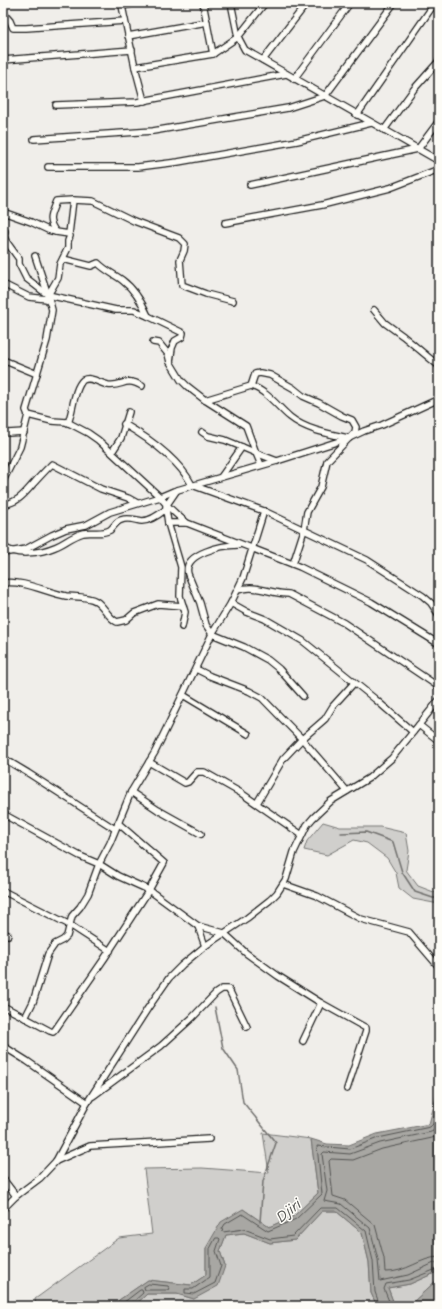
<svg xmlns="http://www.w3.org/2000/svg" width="442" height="1309" font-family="'Playpen Sans',sans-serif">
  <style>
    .green { fill: #d0cfcc; stroke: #767674 }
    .water { fill: #a8a7a3; stroke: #706f6d }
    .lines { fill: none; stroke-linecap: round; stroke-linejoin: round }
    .shore { stroke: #545452; stroke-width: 1 }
    .stream { stroke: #706f6d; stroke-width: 1.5 }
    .street-casing { stroke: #1c1c1c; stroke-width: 8 }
    .street { stroke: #fdfcf7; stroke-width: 5.5 }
    .labels { text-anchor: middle; stroke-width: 3; stroke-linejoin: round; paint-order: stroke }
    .water-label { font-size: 13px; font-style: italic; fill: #5b5b59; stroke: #fdfcf7 }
  </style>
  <rect width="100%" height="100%" fill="#f0eeea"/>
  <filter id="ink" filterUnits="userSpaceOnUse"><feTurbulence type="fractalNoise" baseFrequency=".025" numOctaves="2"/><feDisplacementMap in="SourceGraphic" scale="8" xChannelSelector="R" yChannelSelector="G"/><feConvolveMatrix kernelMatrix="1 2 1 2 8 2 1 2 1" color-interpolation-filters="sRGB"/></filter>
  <g filter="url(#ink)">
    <g class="green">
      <polygon points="323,822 340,827 380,827 406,833 409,851 406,870 418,886 439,894 439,904 413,899 399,888 396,873 387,858 367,843 354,840 327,855 304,850 307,841"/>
      <polygon points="263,1133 311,1139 318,1193 294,1216 269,1227 243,1209 206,1248 206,1275 191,1285 148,1280 119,1300 114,1306 36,1306 35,1299 119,1238 152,1234 144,1169 202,1168 269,1173"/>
      <polygon points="322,1211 336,1211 362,1233 369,1262 371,1293 377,1306 134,1306 147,1294 177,1294 194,1299 225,1266 220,1251 226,1235 244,1233 270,1243 295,1240"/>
      <polygon points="439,1271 439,1278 411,1304 394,1304 388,1288 410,1284"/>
    </g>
    <polygon class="water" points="439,1086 439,1271 410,1284 388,1288 394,1304 411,1304 439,1278 439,1297 433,1306 377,1306 371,1293 369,1262 362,1233 336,1211 322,1211 295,1240 270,1243 244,1233 226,1235 220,1251 225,1266 218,1286 194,1299 177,1294 147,1294 134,1306 114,1306 119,1300 148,1280 191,1285 206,1275 206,1248 221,1222 243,1209 269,1227 294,1216 318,1193 311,1139 327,1144 349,1145 377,1134 429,1124"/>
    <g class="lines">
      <g class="shore">
        <polyline points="439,1122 437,1129 431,1132 380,1143 350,1154 324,1152 322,1154 327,1191 324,1201 341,1204 370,1228 378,1260 380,1281 408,1275 434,1263 439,1263"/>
        <path d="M439,1135L432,1138L382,1149L353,1160L331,1159L329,1161L333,1196L345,1200L375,1225L384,1258L385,1272C406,1273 421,1257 439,1257"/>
        <polygon points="216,1238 219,1238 220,1239 216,1251 221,1266 215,1283 194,1294 185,1293 185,1289 193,1289 210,1277 210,1249"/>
        <polygon points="149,1284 168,1286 170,1289 168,1290 145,1290 144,1287"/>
        <polyline points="119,1306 140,1290 142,1290 143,1293 133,1302 132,1306"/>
        <polyline points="380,1306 375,1292 373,1261 366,1231 338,1208 320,1208 293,1236 270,1239 244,1229 223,1232 222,1229 225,1224 242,1214 268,1231 296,1219 322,1194 317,1146 350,1149 378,1138 430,1127 433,1124 439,1102"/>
        <polyline points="391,1306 384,1289 386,1284 409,1280 439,1268"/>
      </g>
      <g class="stream">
        <polyline points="341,833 366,832 393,842 402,872 415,892 433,898 439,898"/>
        <polyline points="215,1007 223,1048 238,1070 243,1102 276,1143 263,1181 260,1222"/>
      </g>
      <g class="street-casing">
        <g id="street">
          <polyline points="137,3 122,6 135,67 213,54 238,37 265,3"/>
          <polyline points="203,3 213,54"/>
          <polyline points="231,3 238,37 245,50 439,161"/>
          <polyline points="3,13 10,21 13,28 26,28 125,21"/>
          <polyline points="128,36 207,22"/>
          <polyline points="3,60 132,50"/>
          <polyline points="263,60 307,3"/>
          <polyline points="135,67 144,101"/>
          <polyline points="294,79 350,3"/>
          <polyline points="56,105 137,102 286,74"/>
          <polyline points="357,115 435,3"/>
          <polyline points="384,130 414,89 439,61"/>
          <polyline points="34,139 153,131 288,108 325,96 394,3"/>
          <polyline points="48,167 138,167 178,162 297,141 371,123"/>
          <polyline points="250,185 418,149 439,121"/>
          <polyline points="73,200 93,201 134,221 179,238 185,244 184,251 180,260 182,285 206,294 233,301"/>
          <polyline points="3,212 31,222 48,230 56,232"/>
          <polyline points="225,223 322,205 390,188 439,169"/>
          <path d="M3,229L5,231L4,236L6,241L19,259V264L26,278L48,295L116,310H134L148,316C142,302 134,289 122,280C114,274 106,271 98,263L91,266L63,259"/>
          <path d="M35,256L48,295L52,310L47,340L26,410L28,415L52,421L67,422L88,433L98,440L160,497C169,508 176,515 187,523L300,567L371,602L439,644"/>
          <polyline points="3,284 29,297 47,299 50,303"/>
          <path d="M48,295L58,278L60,264L68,248V241L70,236L69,234L56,232C46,219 51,215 56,201L73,200L69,234"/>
          <polyline points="374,310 385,323 403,336 439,366"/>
          <polyline points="148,316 183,333 182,337 175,341 172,348 170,362 168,354 159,343 153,342"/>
          <polyline points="3,360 37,374"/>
          <polyline points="170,362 181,380 187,386 205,400 246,426 256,453 277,461"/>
          <polyline points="251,386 255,374 260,373 270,375 293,388 303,396 319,403 342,416 352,420 356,427 355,432 327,461 321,487 307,512 304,530 293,564"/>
          <path d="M205,400L251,386C267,391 278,407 290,417C306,430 329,434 349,438"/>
          <path d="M68,423C73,411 74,388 83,380C91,376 99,383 108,385C124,387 124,376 142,386"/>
          <path d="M124,424C148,438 179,460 192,485L264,511L304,530L367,560L423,596L431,603L439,615"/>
          <polyline points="3,429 8,433 24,432"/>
          <polyline points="202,432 208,436 225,440 242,447"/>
          <polyline points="112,452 121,438 129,412"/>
          <polyline points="221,477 242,447 256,453 261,465"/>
          <polyline points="3,481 20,447 28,415"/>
          <polyline points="177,490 166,506 166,509 168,523 181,567 180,596 185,612 182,627"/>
          <path d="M3,505C20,501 23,495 34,483C40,476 46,470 52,464L101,489L128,498L137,503"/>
          <polyline points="168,523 186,523"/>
          <path d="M238,545C224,545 182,553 188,574L200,603L206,625L212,634L244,647L268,660L279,669L303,696"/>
          <path d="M3,546C15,557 41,553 55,547C66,543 70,537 83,533C92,531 101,535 110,530C114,527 116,521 121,520C128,517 135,520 142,521C150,521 160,514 166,509"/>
          <polyline points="3,553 26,549 52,535 66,529 86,525 110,512 160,497 174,491 277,461 349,438 364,431 382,425 439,399"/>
          <path d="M3,583C24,580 45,592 66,596C75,597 88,596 96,601C105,607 107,617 117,622L126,620L134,613L158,604L183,606"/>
          <path d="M238,590C257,584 270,594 289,594L344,623L439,687"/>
          <polyline points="231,603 247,612 265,619 303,641 375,699 413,732"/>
          <polyline points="196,669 210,676 249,691 262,698 302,739 347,791"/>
          <polyline points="183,695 248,734"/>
          <polyline points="419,725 439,741"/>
          <polyline points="3,758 28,773 115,829"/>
          <polyline points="149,762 185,783 188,782 197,772 204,772 241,793 302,835"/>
          <polyline points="131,792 158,810 201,834"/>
          <polyline points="257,803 283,759 302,739 325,719 333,706 354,683"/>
          <polyline points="3,814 80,856 99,864 118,876 149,890 198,926 205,946"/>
          <polyline points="283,884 317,896 361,919 409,932 439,967"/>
          <polyline points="3,891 70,925 110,951"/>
          <polyline points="198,926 224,933 246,953 278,976 321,1003 366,1028 366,1031 347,1089"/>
          <polyline points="3,933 8,935"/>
          <polyline points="3,1006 50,1031 53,1032 55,1030 104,959 149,890 164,863 118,823"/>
          <polyline points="25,1018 33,1002 48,954 55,944 63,940 67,936 72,916 80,907 88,894 99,864 110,843 131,792 155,752 212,634 231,603 243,578 264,511"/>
          <polyline points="303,1041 321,1003"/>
          <polyline points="3,1046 27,1061 87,1103"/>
          <polyline points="3,1086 4,1089 3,1092"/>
          <polyline points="93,1096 161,1046 192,1018 216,993 222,989 228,989 230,992 247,1027"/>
          <polyline points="56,1161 90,1146 209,1139"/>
          <polyline points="3,1179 16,1196"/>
          <polyline points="3,1209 16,1196 40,1178 56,1161 87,1103 148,1008 169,978 182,965 205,946 247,918 270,900 277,893 286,879 294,852 307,825 313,818 331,801 369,778 392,758 439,700"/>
        </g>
      </g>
      <use href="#street" class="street"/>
    </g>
  </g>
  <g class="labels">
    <g class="water-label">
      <text transform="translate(288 1211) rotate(-39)" y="5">Djiri</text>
    </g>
  </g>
  <rect width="442" height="1309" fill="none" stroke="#fdfcf7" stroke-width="16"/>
  <rect x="8" y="8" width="426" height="1293" fill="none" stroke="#1c1c1c" stroke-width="1.5" filter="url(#ink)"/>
</svg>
